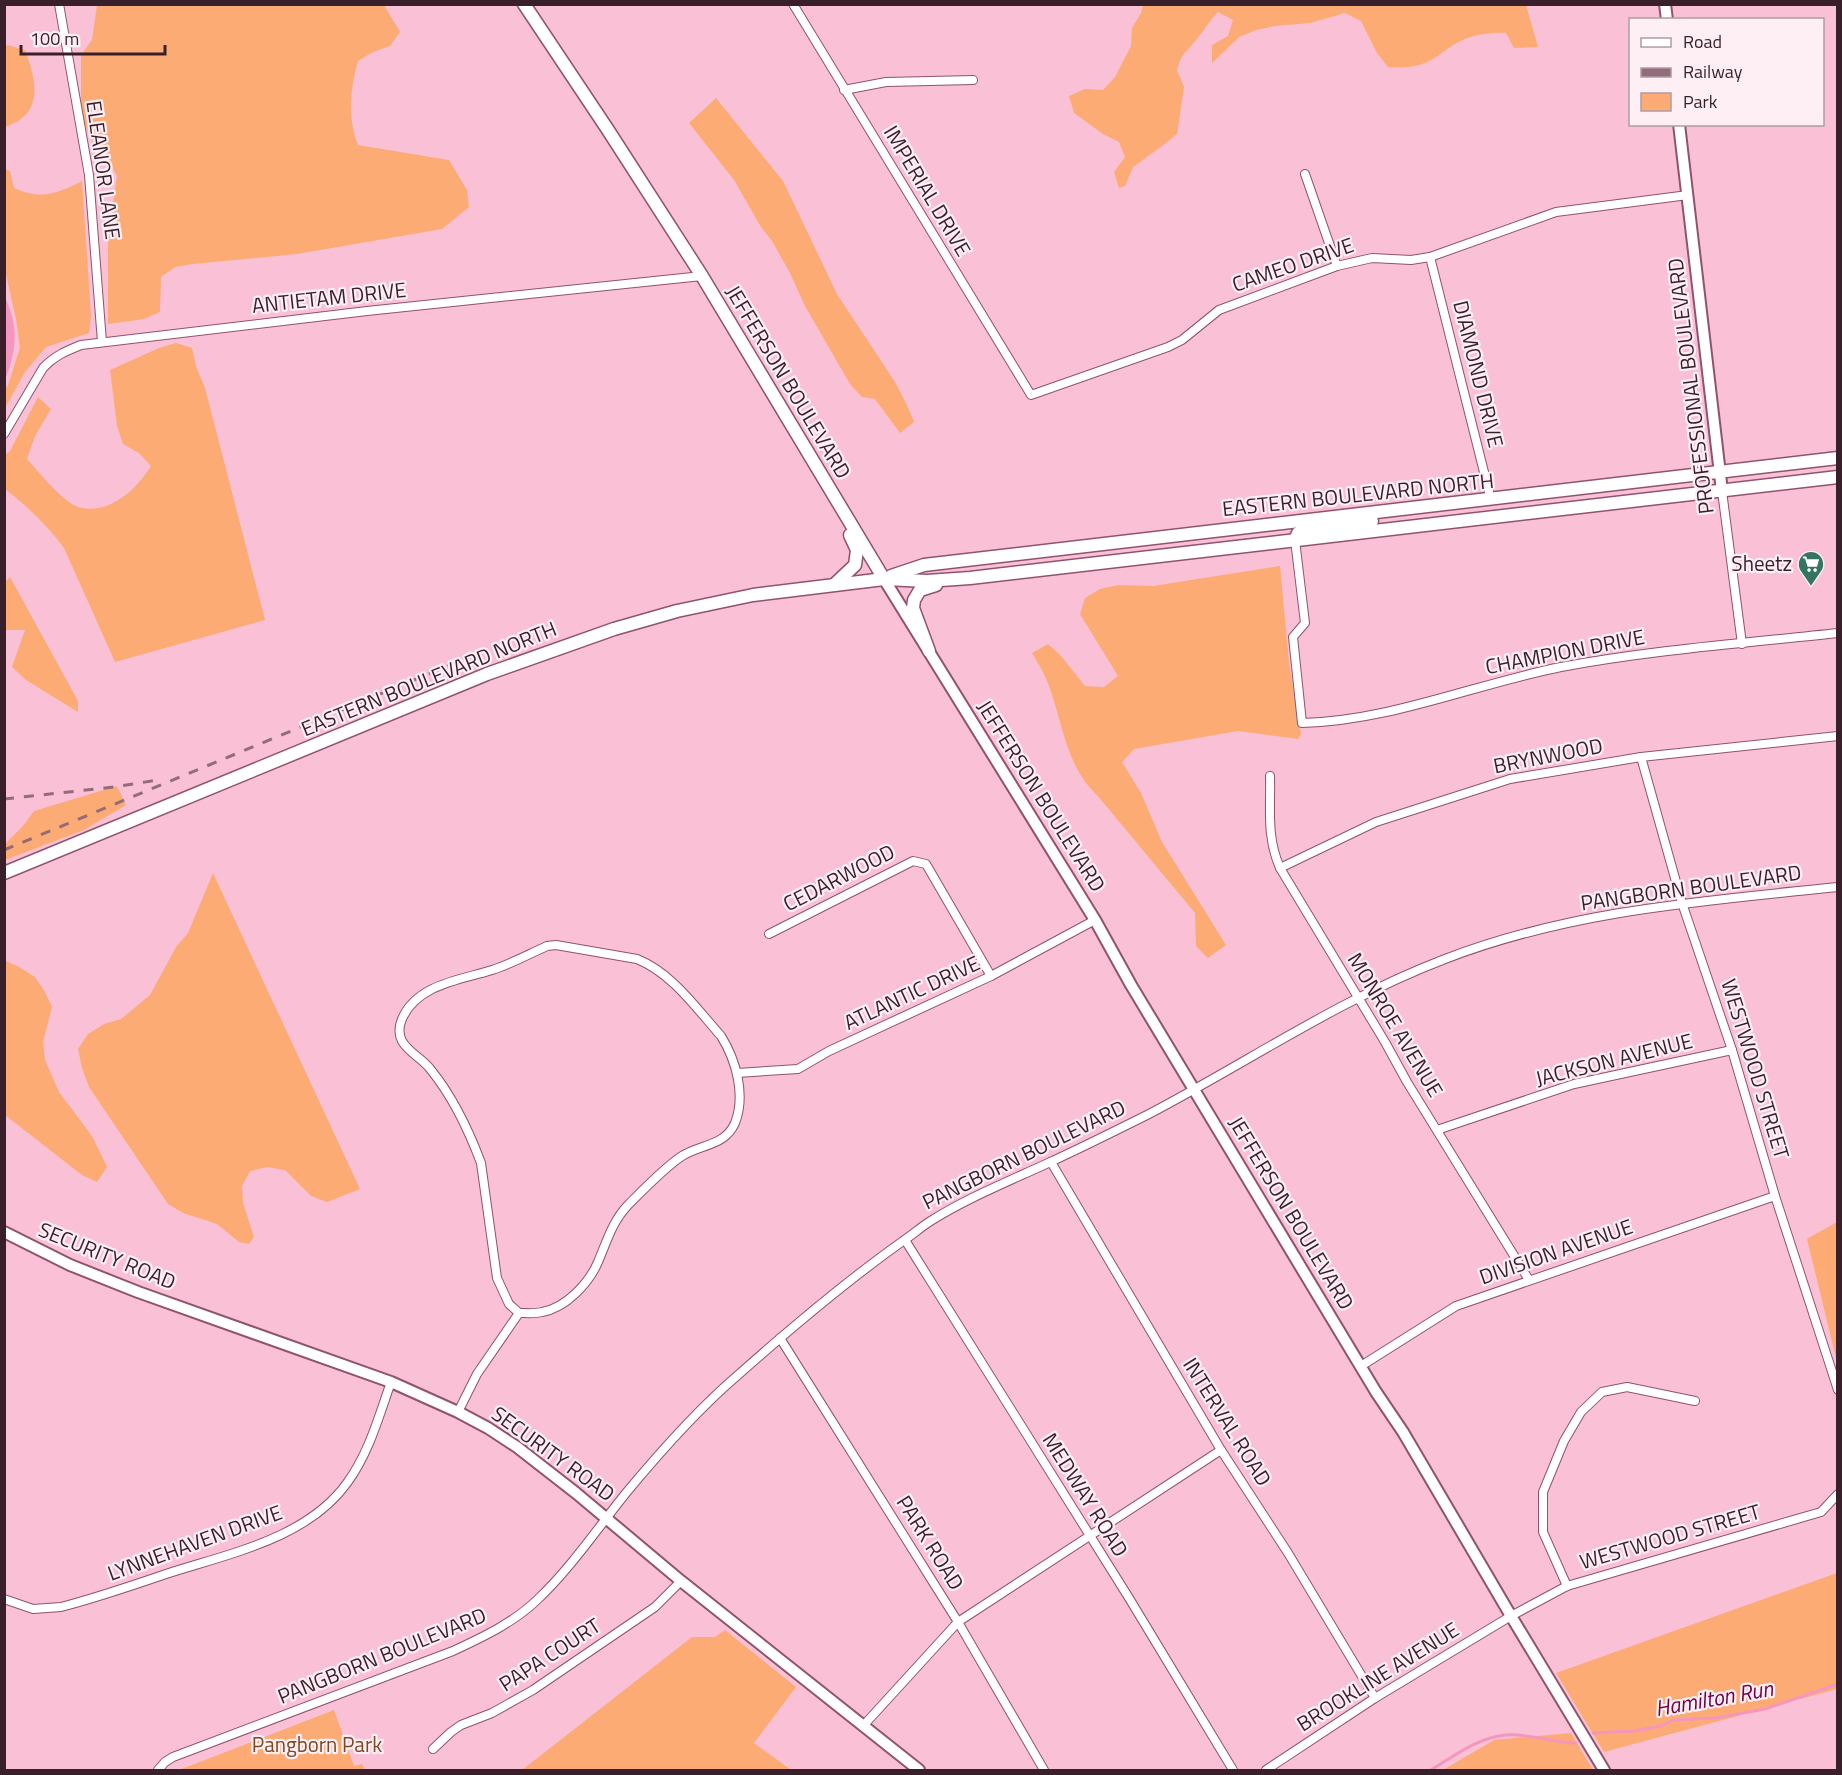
<svg xmlns="http://www.w3.org/2000/svg" width="1842" height="1775" font-family="'Titillium Web',sans-serif">
  <style>
    .green { fill: #fdab74 }
    .water { fill: #f496be }
    .lines { fill: none; stroke-linecap: round; stroke-linejoin: round }
    .stream { stroke: #f496be; stroke-width: 3 }
    .minor-casing { stroke: #90526d; stroke-width: 10 }
    .tertiary-casing { stroke: #90526d; stroke-width: 14 }
    .secondary-casing { stroke: #90526d; stroke-width: 14 }
    .primary-casing { stroke: #90526d; stroke-width: 15 }
    .minor { stroke: #fff; stroke-width: 8 }
    .tertiary { stroke: #fff; stroke-width: 10 }
    .secondary { stroke: #fff; stroke-width: 10 }
    .primary { stroke: #fff; stroke-width: 12 }
    .rail { stroke: #946b7b; stroke-width: 3; stroke-dasharray: 10 10; stroke-linecap: butt }
    .labels { text-anchor: middle; stroke-width: 4.5; stroke-linejoin: round; paint-order: stroke }
    .street-label { font-size: 21px; fill: #391f2a; stroke: #feeff5 }
    .poi-label { font-size: 21px; fill: #391f2a; stroke: #feeff5; text-anchor: end }
    .park-label { font-size: 21px; fill: #7e4821; stroke: #feeff5 }
    .water-label { font-size: 22px; font-style: italic; fill: #730044; stroke: #feeff5 }
  </style>
  <rect width="100%" height="100%" fill="#fac0d6"/>
  <g class="green">
    <path d="M97,5H384L400,32L390,46L373,52L358,61C350,89 347,117 358,145L449,160L467,190L469,207L442,229L297,254L193,264L175,267L161,277L160,312L144,319L108,324V238L117,176L108,160L95,146L87,130L81,111V55L92,40Z"/>
    <path d="M1143,5H1526L1538,47L1514,48L1506,33C1488,32 1470,35 1455,44C1443,51 1435,60 1422,64C1410,68 1400,68 1388,67L1377,53L1361,21L1345,13L1310,23L1275,26L1256,30L1239,37L1212,63V45L1228,36L1233,20L1218,12C1209,21 1204,31 1196,40C1185,54 1183,51 1177,70L1184,87L1177,134L1162,146L1133,167L1125,186L1119,188L1114,172L1125,157L1119,142L1103,134L1074,113L1069,96L1085,89L1103,90L1115,77L1131,46L1132,28L1141,13Z"/>
    <path d="M8,45L25,50C37,82 44,114 5,127L4,47Z"/>
    <polygon points="716,98 783,181 837,294 895,382 907,405 914,422 900,433 875,399 862,397 850,384 805,306 790,273 772,241 761,227 734,180 689,123"/>
    <path d="M5,169L10,171L14,188C41,200 57,194 82,181L91,316L89,333L46,347L25,372L5,408V389L8,385L20,348L16,319L5,270Z"/>
    <path d="M176,343L192,348L196,366L205,388L265,620L115,662L64,548C47,525 27,506 5,489V455L10,451L38,397L51,409L35,436L27,459C39,472 62,501 78,507C109,516 137,489 151,466L139,453L123,444L117,426L110,370L159,348Z"/>
    <path d="M1280,566L1289,662L1301,734L1298,739L1238,731L1134,749L1122,762L1141,793L1162,842L1226,945L1208,958L1196,946L1195,913L1097,795C1066,766 1063,724 1049,686C1045,674 1038,663 1032,653L1048,644L1062,657L1085,686L1104,687L1118,676L1080,614L1085,598L1100,589L1118,585L1153,586Z"/>
    <polygon points="10,577 78,701 78,712 26,680 12,667 25,630 5,630 5,582"/>
    <polygon points="117,786 126,805 84,830 5,860 5,844 23,826 34,811"/>
    <polygon points="213,873 360,1189 327,1202 311,1196 285,1170 267,1167 250,1171 242,1186 243,1203 254,1237 249,1244 239,1242 217,1224 183,1213 168,1204 89,1087 82,1068 78,1049 88,1034 104,1024 121,1019 150,995 176,947 188,933"/>
    <polygon points="4,960 19,967 35,977 45,992 52,1007 43,1042 45,1060 59,1092 92,1136 107,1167 97,1182 82,1175 5,1115"/>
    <polygon points="1837,1222 1837,1362 1807,1239"/>
    <polygon points="1837,1573 1837,1689 1604,1752 1556,1673"/>
    <polygon points="725,1630 796,1687 754,1743 791,1770 522,1770 692,1637 715,1637"/>
    <polygon points="334,1710 354,1766 362,1764 365,1770 179,1770"/>
    <polygon points="1571,1733 1593,1770 1443,1770 1494,1740"/>
  </g>
  <path class="water" d="M4,295C19,326 17,349 5,380Z"/>
  <g class="lines">
    <g class="stream">
      <polyline points="1593,1733 1634,1731 1661,1726 1673,1720 1715,1718 1765,1709 1838,1684"/>
      <path d="M1431,1770C1454,1756 1479,1737 1506,1735C1529,1733 1552,1743 1576,1743"/>
    </g>
    <g class="minor-casing">
      <g id="minor">
        <polyline points="59,4 89,175 102,342"/>
        <polyline points="793,4 1031,395 1168,347 1182,340 1219,310 1337,266 1372,258 1411,260 1430,257 1556,212 1688,195"/>
        <polyline points="844,90 886,82 973,80"/>
        <polyline points="1305,174 1337,266"/>
        <polyline points="1430,257 1491,500"/>
        <path d="M4,434L43,368C54,356 66,351 81,345L367,311L702,276"/>
        <polyline points="1722,491 1742,644"/>
        <path d="M1295,540L1305,623L1293,637L1302,723C1390,721 1475,684 1561,667C1652,650 1745,643 1838,633"/>
        <polyline points="1641,757 1682,903 1732,1050 1775,1196 1838,1390"/>
        <path d="M1270,776C1271,809 1266,836 1280,868L1385,1042L1407,1082L1529,1280"/>
        <polyline points="1280,868 1376,822 1510,779 1641,757 1838,736"/>
        <polyline points="769,934 913,861 926,864 991,976"/>
        <path d="M556,945L637,959C672,973 696,1008 721,1036C736,1060 746,1095 735,1123C725,1146 701,1144 682,1156C665,1167 642,1191 628,1205C612,1222 607,1241 598,1262C589,1283 566,1308 542,1312C534,1314 526,1313 519,1313L509,1304L497,1278L481,1163C469,1131 453,1097 431,1070C423,1059 409,1053 402,1041C398,1033 399,1026 402,1019C417,984 461,980 492,970C511,964 529,954 547,946Z"/>
        <polyline points="737,1073 798,1069 829,1051 991,976 1095,920"/>
        <polyline points="1437,1130 1574,1084 1732,1050"/>
        <polyline points="1051,1162 1221,1450 1288,1553 1375,1698"/>
        <polyline points="905,1240 1129,1598 1233,1770"/>
        <polyline points="780,1338 958,1622 1044,1770"/>
        <polyline points="1361,1366 1456,1306 1775,1196"/>
        <polyline points="458,1412 477,1374 519,1313"/>
        <polyline points="1567,1586 1543,1532 1543,1492 1564,1441 1581,1412 1602,1392 1627,1387 1695,1401"/>
        <path d="M4,1599L33,1609L61,1607C96,1598 131,1586 166,1574C227,1554 307,1539 347,1483C369,1453 379,1416 391,1382"/>
        <polyline points="863,1726 958,1622 1221,1450"/>
        <polyline points="433,1749 451,1732 461,1725 492,1713 533,1690 655,1607 681,1581"/>
        <path d="M158,1770L165,1762L173,1757L453,1651C483,1637 513,1623 537,1600C570,1569 597,1529 626,1493C660,1452 697,1410 738,1375C791,1328 845,1282 903,1241C912,1235 920,1228 929,1222C965,1199 1007,1182 1046,1164C1081,1148 1115,1131 1149,1114C1248,1062 1340,999 1445,959C1572,910 1704,901 1838,887"/>
        <polyline points="1266,1770 1375,1698 1511,1616 1567,1586 1821,1512 1838,1494"/>
      </g>
    </g>
    <g class="tertiary-casing">
      <g id="tertiary">
        <polyline points="1665,4 1667,20"/>
        <polyline points="1679,124 1722,491"/>
        <polyline points="4,1232 70,1265 138,1292 391,1382 458,1412 488,1428 517,1447 576,1493 681,1581 919,1770"/>
      </g>
    </g>
    <g class="secondary-casing">
      <polyline id="secondary" points="884,579 1095,920 1131,985 1376,1392 1403,1432 1511,1616 1604,1770"/>
    </g>
    <g class="primary-casing">
      <g id="primary">
        <polyline points="524,4 608,130 702,276 884,579"/>
        <polyline points="1295,540 1298,533 1305,530 1372,521"/>
        <polyline points="891,576 924,565 1838,458"/>
        <polyline points="836,583 855,565 857,550 850,535"/>
        <polyline points="929,651 913,608 914,600 920,590 936,585"/>
        <polyline points="4,873 487,674 614,629 677,611 753,595 884,579 927,581 970,578 1838,477"/>
      </g>
    </g>
    <use href="#minor" class="minor"/>
    <use href="#tertiary" class="tertiary"/>
    <use href="#secondary" class="secondary"/>
    <use href="#primary" class="primary"/>
    <g class="rail">
      <polyline points="4,799 114,787 158,780"/>
      <polyline points="4,850 484,651"/>
    </g>
  </g>
  <defs>
    <g id="supermarket-pin" transform="scale(1.35)"><path d="M0 17L-7.5 6A9.5 9.5 0 1 1 7.5 6Z" fill="#347463" stroke="#feeff5"/><path d="M-6-5.5h2.5l.6 2H6L4.5 2H-2.5L-4.4-4H-6ZM-1.5 3.2a1.3 1.3 0 1 0 .1 0ZM3 3.2a1.3 1.3 0 1 0 .1 0Z" fill="#fff"/></g>
  </defs>
  <g fill-rule="evenodd">
    <use href="#supermarket-pin" x="1811" y="564"/>
  </g>
  <g class="labels">
    <g class="street-label">
      <text transform="translate(103 170) rotate(82)" y="7">ELEANOR LANE</text>
      <text transform="translate(927 191) rotate(59)" y="7">IMPERIAL DRIVE</text>
      <text transform="translate(1293 265) rotate(-19)" y="7">CAMEO DRIVE</text>
      <text transform="translate(329 298) rotate(-6)" y="7">ANTIETAM DRIVE</text>
      <text transform="translate(1478 374) rotate(76)" y="7">DIAMOND DRIVE</text>
      <text transform="translate(788 382) rotate(59)" y="7">JEFFERSON BOULEVARD</text>
      <text transform="translate(1691 386) rotate(-97)" y="7">PROFESSIONAL BOULEVARD</text>
      <text transform="translate(1358 495) rotate(-6)" y="7">EASTERN BOULEVARD NORTH</text>
      <text transform="translate(1565 652) rotate(-11)" y="7">CHAMPION DRIVE</text>
      <text transform="translate(429 679) rotate(-22)" y="7">EASTERN BOULEVARD NORTH</text>
      <text transform="translate(1548 756) rotate(-11)" y="7">BRYNWOOD</text>
      <text transform="translate(1041 796) rotate(58)" y="7">JEFFERSON BOULEVARD</text>
      <text transform="translate(839 878) rotate(-27)" y="7">CEDARWOOD</text>
      <text transform="translate(1691 888) rotate(-8)" y="7">PANGBORN BOULEVARD</text>
      <text transform="translate(912 993) rotate(-25)" y="7">ATLANTIC DRIVE</text>
      <text transform="translate(1395 1025) rotate(59)" y="7">MONROE AVENUE</text>
      <text transform="translate(1614 1060) rotate(-14)" y="7">JACKSON AVENUE</text>
      <text transform="translate(1755 1069) rotate(73)" y="7">WESTWOOD STREET</text>
      <text transform="translate(1024 1155) rotate(-26)" y="7">PANGBORN BOULEVARD</text>
      <text transform="translate(1291 1213) rotate(59)" y="7">JEFFERSON BOULEVARD</text>
      <text transform="translate(1556 1252) rotate(-19)" y="7">DIVISION AVENUE</text>
      <text transform="translate(107 1256) rotate(22)" y="7">SECURITY ROAD</text>
      <text transform="translate(1227 1422) rotate(58)" y="7">INTERVAL ROAD</text>
      <text transform="translate(553 1454) rotate(36)" y="7">SECURITY ROAD</text>
      <text transform="translate(1085 1495) rotate(58)" y="7">MEDWAY ROAD</text>
      <text transform="translate(1670 1537) rotate(-16)" y="7">WESTWOOD STREET</text>
      <text transform="translate(195 1543) rotate(-20)" y="7">LYNNEHAVEN DRIVE</text>
      <text transform="translate(930 1543) rotate(58)" y="7">PARK ROAD</text>
      <text transform="translate(550 1655) rotate(-33)" y="7">PAPA COURT</text>
      <text transform="translate(382 1656) rotate(-22)" y="7">PANGBORN BOULEVARD</text>
      <text transform="translate(1378 1677) rotate(-32)" y="7">BROOKLINE AVENUE</text>
    </g>
    <g class="poi-label">
      <text x="1792" y="571">Sheetz</text>
    </g>
    <g class="park-label">
      <text x="317" y="1752">Pangborn Park</text>
    </g>
    <g class="water-label">
      <text transform="translate(1714 1698) rotate(-10)" y="8">Hamilton Run</text>
    </g>
  </g>
  <rect width="1842" height="1775" fill="none" stroke="#391f2a" stroke-width="12"/>
  <rect x="1629" y="18" width="195" height="108" fill="#feeff5" stroke="#af9ca4" stroke-width="1.5"/>
  <rect x="1641" y="38" width="30" height="9" fill="#ffffff" stroke="#af9ca4" stroke-width="1.5"/>
  <text x="1683" y="48" font-size="18" fill="#391f2a">Road</text>
  <rect x="1641" y="68" width="30" height="9" fill="#946b7b" stroke="#af9ca4" stroke-width="1.5"/>
  <text x="1683" y="78" font-size="18" fill="#391f2a">Railway</text>
  <rect x="1641" y="93" width="30" height="18" fill="#fdab74" stroke="#af9ca4" stroke-width="1.5"/>
  <text x="1683" y="108" font-size="18" fill="#391f2a">Park</text>
  <path d="M21 45v9h144v-9" fill="none" stroke="#391f2a" stroke-width="3"/>
  <text x="30" y="45" font-size="18" fill="#391f2a" stroke="#feeff5" stroke-width="4.5" paint-order="stroke">100 m</text>
</svg>
